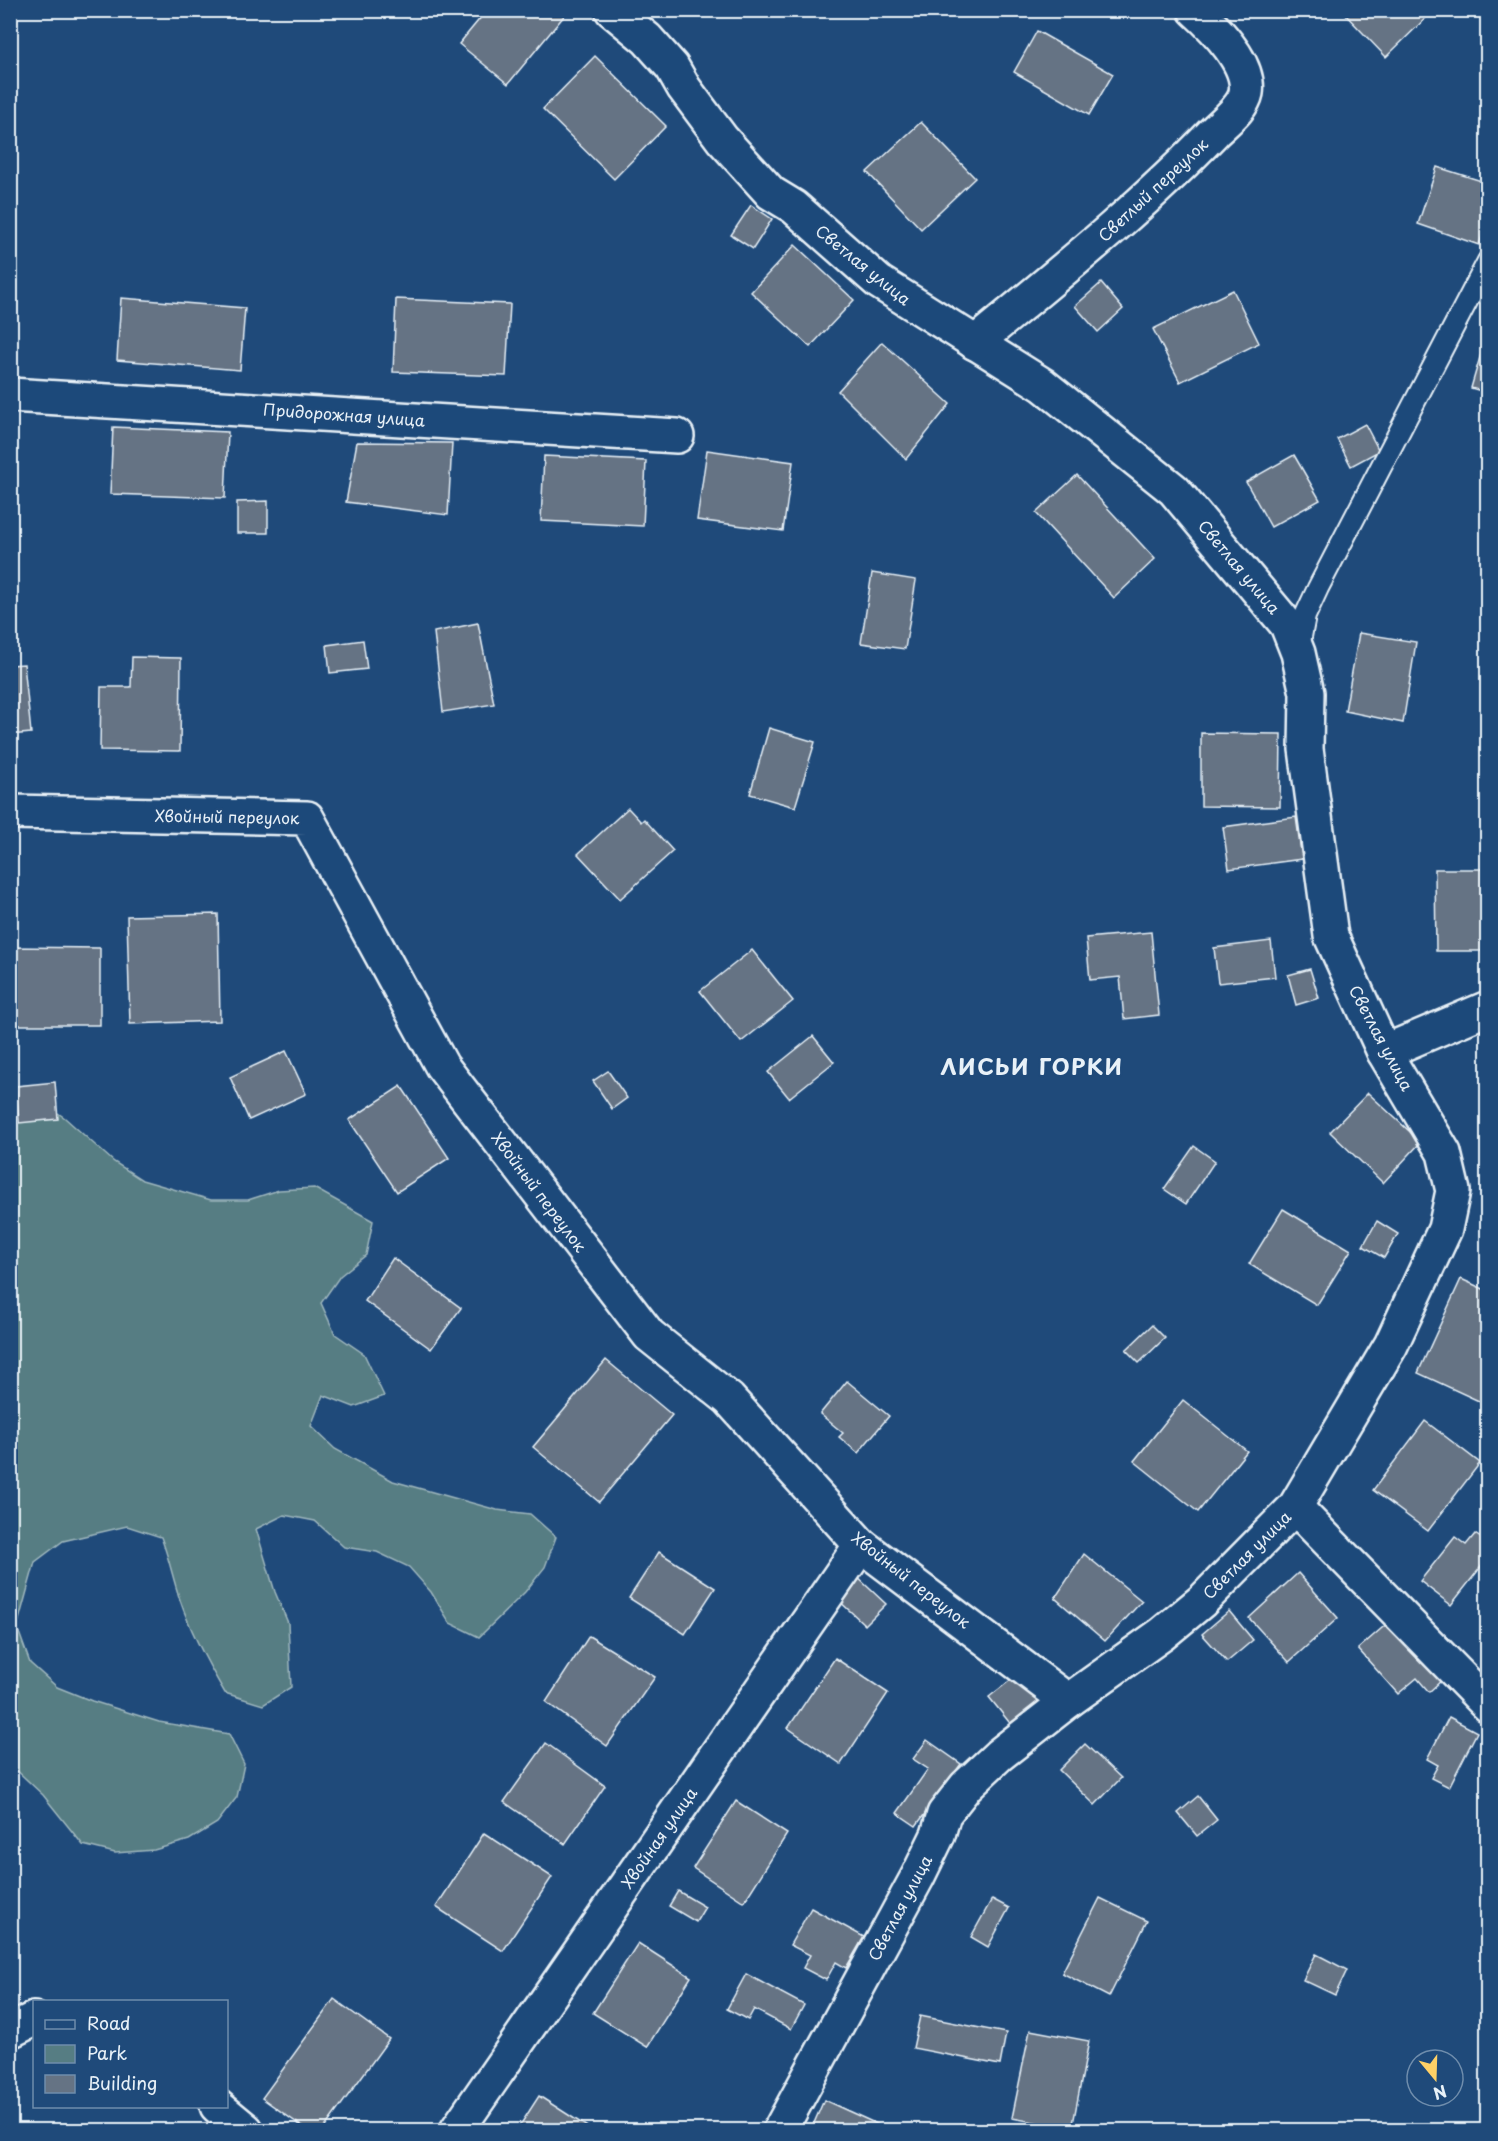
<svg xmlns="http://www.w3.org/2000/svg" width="1498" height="2141" font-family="'Playpen Sans',sans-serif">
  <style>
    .green { fill: #567d83; stroke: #9fb7be; stroke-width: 1.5 }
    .building { fill: #657384; stroke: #e8f1f8; stroke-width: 1.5 }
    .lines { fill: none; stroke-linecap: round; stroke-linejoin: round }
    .service-casing { stroke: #e8f1f8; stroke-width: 24 }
    .minor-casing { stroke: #e8f1f8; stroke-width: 38 }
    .service { stroke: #1f4a7a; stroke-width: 20 }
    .minor { stroke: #1f4a7a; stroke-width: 33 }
    .labels { text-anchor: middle; stroke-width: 4.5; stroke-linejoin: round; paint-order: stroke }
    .street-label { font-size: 16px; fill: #e8f1f8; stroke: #1f4a7a }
    .district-label { font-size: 22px; font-weight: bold; letter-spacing: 1.5px; fill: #e8f1f8; stroke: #1f4a7a }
  </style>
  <rect width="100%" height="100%" fill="#1f4a7a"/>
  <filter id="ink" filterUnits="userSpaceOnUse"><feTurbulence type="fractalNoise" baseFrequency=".0167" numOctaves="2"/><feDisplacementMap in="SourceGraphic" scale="12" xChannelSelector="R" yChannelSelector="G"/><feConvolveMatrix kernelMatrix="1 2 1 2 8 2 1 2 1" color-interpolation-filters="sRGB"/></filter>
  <g filter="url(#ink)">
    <path class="green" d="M10,1087L35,1097L65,1118L114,1162L142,1180L211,1200H248L279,1190L314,1188L373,1221L366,1255L340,1276L321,1303L335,1334L364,1354L384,1396L354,1407L323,1395L311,1426L335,1449L393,1481L497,1510L530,1514L556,1537L545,1567L525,1592L479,1637L450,1623L431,1592L409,1567L377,1552L344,1547L315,1521L284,1515L256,1529L275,1592L288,1623L291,1687L263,1705L225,1693C208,1664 191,1633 180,1600C173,1579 169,1558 161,1537L127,1526L63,1541L35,1562L17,1627L30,1663L57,1687L92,1701L159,1722L229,1734L244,1764L237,1797L217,1823L189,1840L154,1850L115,1853L83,1845L43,1795L11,1765Z"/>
    <g class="building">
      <polygon points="487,10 558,10 564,16 508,84 459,44"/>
      <polygon points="1341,10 1434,10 1386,57"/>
      <polygon points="1037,31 1113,74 1089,115 1014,72"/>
      <polygon points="595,56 666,126 614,179 543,109"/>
      <polygon points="921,122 975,178 921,229 867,172"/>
      <polygon points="1437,167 1488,183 1488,219 1479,245 1418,224"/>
      <polygon points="751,205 772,219 753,249 731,235"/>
      <polygon points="795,245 854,300 810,347 751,292"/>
      <polygon points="1101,283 1123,309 1098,332 1075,306"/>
      <polygon points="1233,290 1259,343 1180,382 1153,329"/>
      <polygon points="121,298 245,308 240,370 117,360"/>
      <polygon points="396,299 510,304 506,376 393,372"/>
      <polygon points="1485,340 1488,341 1488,393 1471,388"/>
      <polygon points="882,342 950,404 906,459 838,391"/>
      <polygon points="1365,424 1379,451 1351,466 1337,439"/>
      <polygon points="113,427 228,432 225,498 110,494"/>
      <polygon points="357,442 452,443 448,515 346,502"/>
      <polygon points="707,450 793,462 783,531 697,520"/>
      <polygon points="1294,455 1320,500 1271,527 1246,482"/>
      <polygon points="544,456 646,461 643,526 541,521"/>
      <polygon points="1077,475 1155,559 1114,598 1036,513"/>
      <polygon points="268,501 268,533 237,533 237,502"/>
      <polygon points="872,573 916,580 905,649 861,643"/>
      <polygon points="478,623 494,704 443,712 434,632"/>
      <polygon points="1359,633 1416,642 1403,723 1345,711"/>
      <polygon points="363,640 367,669 330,673 327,645"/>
      <polygon points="132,657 181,658 180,751 100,750 101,687 131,687"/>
      <polygon points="24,664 31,733 10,735 10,665"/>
      <polygon points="769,728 815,742 795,807 750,794"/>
      <polygon points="1201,733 1281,734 1280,807 1201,806"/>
      <polygon points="628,808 641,822 644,819 673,851 620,899 578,854"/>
      <polygon points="1296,817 1302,859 1229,869 1223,827"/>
      <polygon points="1435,869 1488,869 1488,951 1436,951"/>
      <polygon points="218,914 220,1021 130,1024 127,916"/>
      <polygon points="1151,932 1159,1015 1124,1019 1120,977 1090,980 1086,938"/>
      <polygon points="1271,941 1275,977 1218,983 1214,948"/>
      <polygon points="10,947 100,948 100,1025 10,1025"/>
      <polygon points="752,950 793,1001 741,1042 700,991"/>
      <polygon points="1310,969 1319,998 1296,1005 1288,975"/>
      <polygon points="813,1036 834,1062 789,1098 768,1072"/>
      <polygon points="286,1051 306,1094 249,1120 230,1077"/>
      <polygon points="608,1071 627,1098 612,1109 593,1081"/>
      <polygon points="55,1082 58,1119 19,1123 16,1086"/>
      <polygon points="401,1086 449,1158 397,1192 349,1120"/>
      <polygon points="1368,1093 1421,1142 1383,1183 1330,1132"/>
      <polygon points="1194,1146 1215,1161 1186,1204 1164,1189"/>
      <polygon points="1283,1209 1351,1250 1317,1305 1249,1264"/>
      <polygon points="1377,1221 1398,1234 1384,1258 1363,1246"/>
      <polygon points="393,1258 461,1308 431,1349 365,1301"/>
      <polygon points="1461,1279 1488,1291 1488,1388 1481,1402 1418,1373"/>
      <polygon points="1152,1325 1165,1338 1139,1363 1126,1350"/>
      <polygon points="606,1360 672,1415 599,1502 533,1447"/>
      <polygon points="847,1381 889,1416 858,1453 839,1437 843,1433 820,1414"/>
      <polygon points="1183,1400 1247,1451 1198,1512 1134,1461"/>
      <polygon points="1425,1421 1480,1463 1428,1531 1373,1490"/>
      <polygon points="1475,1534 1488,1543 1488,1558 1451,1605 1420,1581 1455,1537 1466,1545"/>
      <polygon points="659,1552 715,1588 685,1634 629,1598"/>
      <polygon points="1084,1554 1142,1601 1105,1641 1055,1598"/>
      <polygon points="1298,1573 1338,1618 1289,1662 1249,1618"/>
      <polygon points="855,1575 886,1604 865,1625 835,1597"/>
      <polygon points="1229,1611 1253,1640 1227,1662 1202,1634"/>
      <polygon points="1390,1621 1442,1680 1429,1692 1417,1678 1398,1694 1358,1649"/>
      <polygon points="589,1636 655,1677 607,1746 546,1702"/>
      <polygon points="835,1658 888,1693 841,1764 788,1728"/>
      <polygon points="1022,1671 1046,1701 1013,1727 989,1697"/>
      <polygon points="1449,1717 1477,1732 1449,1787 1431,1778 1438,1765 1427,1759"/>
      <polygon points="927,1740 961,1764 916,1826 897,1813 928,1769 913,1759"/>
      <polygon points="546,1743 605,1786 565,1844 504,1802"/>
      <polygon points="1085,1744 1121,1778 1095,1805 1059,1770"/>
      <polygon points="1198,1796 1217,1820 1197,1836 1178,1813"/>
      <polygon points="736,1801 787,1834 744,1902 693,1868"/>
      <polygon points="484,1833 552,1877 503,1951 436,1907"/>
      <polygon points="678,1891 705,1907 696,1922 669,1906"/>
      <polygon points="1100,1898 1147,1921 1109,1997 1062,1973"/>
      <polygon points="992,1899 1009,1908 988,1947 971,1937"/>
      <polygon points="811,1908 864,1937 846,1968 836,1962 826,1980 803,1968 810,1955 790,1945"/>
      <polygon points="638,1943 691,1977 647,2047 593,2013"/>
      <polygon points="1316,1954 1347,1970 1335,1995 1303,1980"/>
      <polygon points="746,1974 804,2005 791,2029 754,2009 748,2020 727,2009"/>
      <polygon points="334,1999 389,2039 323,2130 307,2130 262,2098"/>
      <polygon points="920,2016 1006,2033 1000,2065 913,2048"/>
      <polygon points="1030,2030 1089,2041 1072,2129 1012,2118"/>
      <polygon points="539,2096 589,2128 588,2130 517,2130"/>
      <polygon points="824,2100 890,2130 811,2130"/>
    </g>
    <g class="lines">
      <g class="service-casing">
        <polyline id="service" points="1299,647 1305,616 1318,588 1488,261"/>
      </g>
      <g class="minor-casing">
        <g id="minor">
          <polyline points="612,10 647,39 672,67 684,88 722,139 771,193 794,207 879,282 1043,385 1174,490 1287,625 1298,653 1307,693 1306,749 1331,936 1384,1052 1444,1153 1453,1191 1445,1229 1391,1345 1295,1507 1202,1601 1162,1634 1068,1701 999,1755 966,1786 944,1814 938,1835 918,1876 780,2130"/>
          <path d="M975,343C1057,275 1140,209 1214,132C1224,122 1243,108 1246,93C1251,64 1215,28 1195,10"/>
          <polyline points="10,395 677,436"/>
          <polyline points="10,812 307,818 442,1066 649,1335 729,1399 861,1545 1068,1701"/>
          <polyline points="1384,1052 1488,1008"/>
          <polyline points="1295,1507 1488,1705"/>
          <polyline points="10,2031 34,2019"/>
          <polyline points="217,2106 246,2130"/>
          <polyline points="457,2130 861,1545"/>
        </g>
      </g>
      <use href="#service" class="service"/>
      <use href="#minor" class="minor"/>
    </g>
  </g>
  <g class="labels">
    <g class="street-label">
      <text transform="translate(1153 190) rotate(-43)" y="6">Светлый переулок</text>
      <text transform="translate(863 265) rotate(39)" y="6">Светлая улица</text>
      <text transform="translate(344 415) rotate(4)" y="6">Придорожная улица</text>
      <text transform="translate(1239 567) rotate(50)" y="6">Светлая улица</text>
      <text transform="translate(227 817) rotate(1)" y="6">Хвойный переулок</text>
      <text transform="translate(1381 1038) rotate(62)" y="6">Светлая улица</text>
      <text transform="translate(539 1192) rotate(53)" y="6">Хвойный переулок</text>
      <text transform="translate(1247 1555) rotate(-45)" y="6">Светлая улица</text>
      <text transform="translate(911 1580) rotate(38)" y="6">Хвойный переулок</text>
      <text transform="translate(659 1838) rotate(-55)" y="6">Хвойная улица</text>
      <text transform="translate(900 1908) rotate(-62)" y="6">Светлая улица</text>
    </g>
    <g class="district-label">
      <text x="1032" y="1075">ЛИСЬИ ГОРКИ</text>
    </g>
  </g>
  <rect width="1498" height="2141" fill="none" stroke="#1f4a7a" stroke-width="36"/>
  <rect x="18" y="18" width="1462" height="2105" fill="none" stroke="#e8f1f8" stroke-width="2" filter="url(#ink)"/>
  <rect x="33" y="2000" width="195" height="108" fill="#1f4a7a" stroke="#6f8dac" stroke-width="1.5"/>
  <rect x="45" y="2020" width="30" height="9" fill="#1f4a7a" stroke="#6f8dac" stroke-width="1.5"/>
  <text x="87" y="2030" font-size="18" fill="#e8f1f8">Road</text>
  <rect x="45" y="2045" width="30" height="18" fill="#567d83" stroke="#6f8dac" stroke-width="1.5"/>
  <text x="87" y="2060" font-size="18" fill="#e8f1f8">Park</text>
  <rect x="45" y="2075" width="30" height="18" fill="#657384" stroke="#6f8dac" stroke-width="1.5"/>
  <text x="87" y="2090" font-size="18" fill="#e8f1f8">Building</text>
  <g transform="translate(1435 2078) rotate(161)"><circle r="28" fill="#1f4a7a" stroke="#6f8dac" stroke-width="1.5"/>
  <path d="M0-4.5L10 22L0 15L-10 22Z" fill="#ffd166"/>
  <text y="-9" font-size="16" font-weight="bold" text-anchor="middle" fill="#e8f1f8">N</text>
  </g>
</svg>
